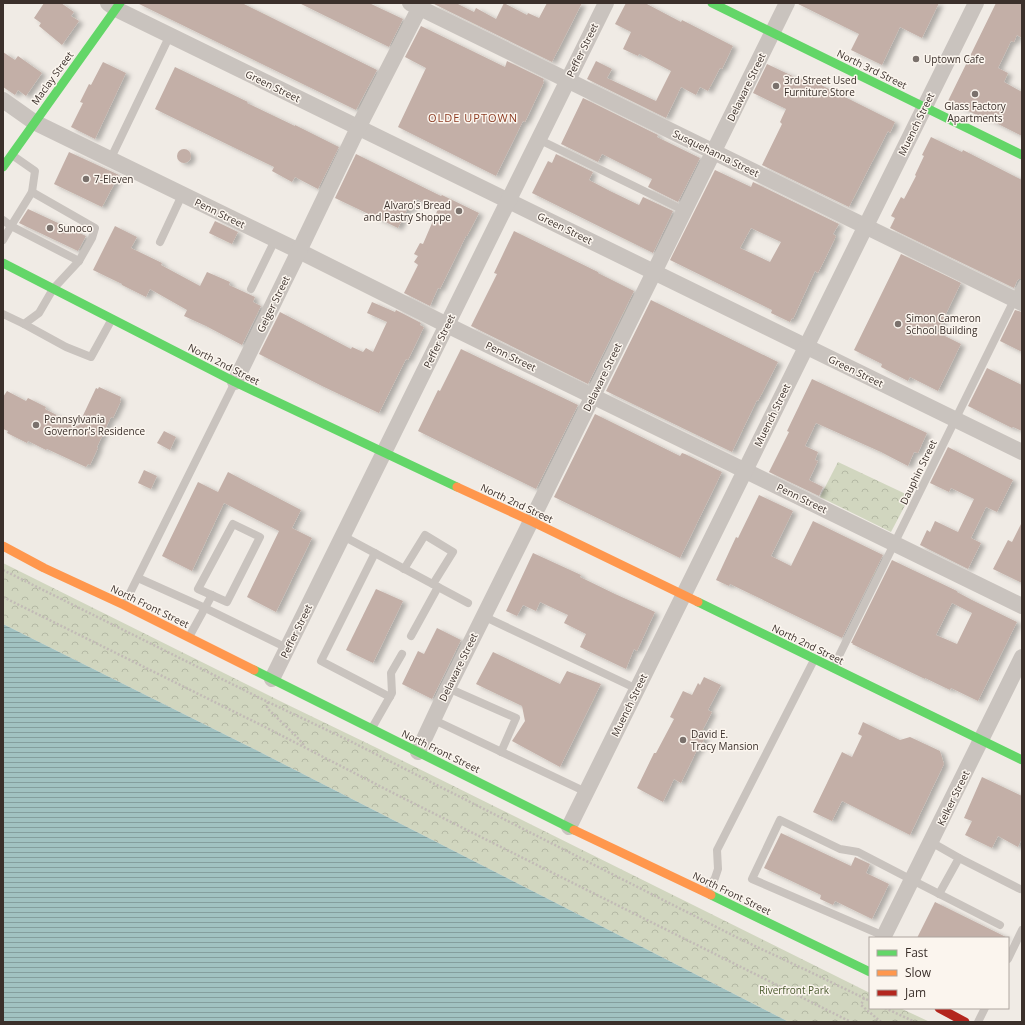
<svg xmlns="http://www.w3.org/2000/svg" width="1025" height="1025" font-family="'Open Sans',sans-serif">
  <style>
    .forest { fill: url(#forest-crowns) }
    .water { fill: url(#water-rules) }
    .building { fill: #c3afa7; fill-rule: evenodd; filter: url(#shadow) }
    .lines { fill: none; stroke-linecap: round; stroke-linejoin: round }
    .path { stroke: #c2bbb6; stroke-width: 2.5; stroke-dasharray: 2 2; stroke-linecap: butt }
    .lane { stroke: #c9c3be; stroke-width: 8 }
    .street { stroke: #c9c3be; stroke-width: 16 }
    .fast { stroke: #63d668; stroke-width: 9 }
    .slow { stroke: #ff974d; stroke-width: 9 }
    .jam { stroke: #b3261e; stroke-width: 9 }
    .poi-dot { fill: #7a716c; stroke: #fbf5ee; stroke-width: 1.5 }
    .labels { text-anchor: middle; stroke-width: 3; stroke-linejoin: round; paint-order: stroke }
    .street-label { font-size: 10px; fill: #3b302b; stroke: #fbf5ee }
    .poi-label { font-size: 10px; fill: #3b302b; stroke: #fbf5ee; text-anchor: start }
    .park-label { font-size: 10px; fill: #4a5a2e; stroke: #fbf5ee }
    .neighbourhood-label { font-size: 11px; letter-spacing: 1px; fill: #8c3b22; stroke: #fbf5ee }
  </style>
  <defs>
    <pattern id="forest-crowns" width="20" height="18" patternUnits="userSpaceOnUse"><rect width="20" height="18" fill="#d1d6bf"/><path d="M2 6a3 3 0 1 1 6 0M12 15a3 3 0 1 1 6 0" fill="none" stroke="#b4b8a4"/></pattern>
    <pattern id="water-rules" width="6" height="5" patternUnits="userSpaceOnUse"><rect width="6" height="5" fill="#a1c2c1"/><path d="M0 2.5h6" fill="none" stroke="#849e9d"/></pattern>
    <filter id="shadow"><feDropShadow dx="4.5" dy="2.5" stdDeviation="2" flood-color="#0004"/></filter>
  </defs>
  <rect width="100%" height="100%" fill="#f0ebe5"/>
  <g class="forest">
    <polygon points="838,462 910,496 891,532 820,497"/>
    <polygon points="3,563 286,704 377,748 870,993 870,1008 900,1008 930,1022 789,1022 258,751 3,624"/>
  </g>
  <polygon class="water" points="3,624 258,751 789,1022 3,1022"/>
  <g class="building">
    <polygon points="44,3 61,3 74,12 71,16 79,21 62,45 39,26 41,23 34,18"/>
    <polygon points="137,3 242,3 377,70 356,110"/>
    <polygon points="299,3 369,3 403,19 389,47"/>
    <polygon points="432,3 456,3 474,12 476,8 496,19 504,3 527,15 528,13 539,18 547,3 582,3 552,62"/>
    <polygon points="626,3 645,3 681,22 682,20 733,46 722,69 720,68 708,91 700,87 696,95 681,87 666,118 587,79 596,61 612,69 607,78 656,101 671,71 639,54 638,56 623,49 631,32 615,24"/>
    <polygon points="796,3 939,3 922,38 900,27 882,65 851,50 859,34"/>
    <polygon points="996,3 1022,3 1022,38 1017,35 1014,42 1011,41 998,68 1008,73 1004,82 1022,92 1022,136 986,118 985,119 948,101"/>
    <polygon points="421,26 505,67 507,61 544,79 543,81 544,82 525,122 523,121 496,176 398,127 426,68 405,57"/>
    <polygon points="3,52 15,60 18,56 42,73 26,96 18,90 15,95 3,87"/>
    <polygon points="103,62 126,73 95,139 71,127 83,103 80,102 89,84 91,85"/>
    <polygon points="767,64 801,80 803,76 895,122 890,133 888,131 849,207 762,165 782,124 780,122 786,109 753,93"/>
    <polygon points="175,67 248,102 247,103 295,126 295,125 339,147 318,189 295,177 292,182 272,171 274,167 155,109"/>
    <polygon points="583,98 658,135 657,137 700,158 678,202 648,187 652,179 602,154 598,162 561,144"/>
    <polygon points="931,137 962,152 963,150 1022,180 1022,279 1019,279 1017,281 1014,288 890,228 895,218 891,216 901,197 904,199 916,176 915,175 924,156 922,155"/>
    <circle cx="184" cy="156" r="7"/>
    <polygon points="69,152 119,175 102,207 54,184"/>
    <polygon points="356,154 441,196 442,195 479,213 467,236 466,236 440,289 438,288 430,306 404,293 418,265 417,264 414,262 418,256 414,254 420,243 423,244 438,209 417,199 411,210 408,208 398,228 335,198"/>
    <polygon points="556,154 593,172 589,180 610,191 639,205 643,197 673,211 653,253 532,193 548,161 552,163"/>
    <path d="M715,170L751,187L753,182L839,224L833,234L836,236L827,255L818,273L815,271L793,319L792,318L790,322L771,313L772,310L670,260ZM751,228L781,242L770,262L740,248Z"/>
    <polygon points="28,209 86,236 78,251 19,223"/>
    <polygon points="215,221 238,232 232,244 209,233"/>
    <polygon points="115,226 137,237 131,248 162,263 161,265 200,286 207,272 230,282 229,285 255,297 253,302 261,306 242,345 206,326 184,316 187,310 150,289 146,297 122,285 122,284 93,270"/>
    <polygon points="514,231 598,272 598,273 634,291 588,384 471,326 497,274 494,273"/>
    <polygon points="901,254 961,283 937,332 961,344 938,391 910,377 908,381 881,367 882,364 854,350"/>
    <polygon points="651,300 778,362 758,401 757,400 732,452 606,391"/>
    <polygon points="372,302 395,312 396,310 421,323 420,325 424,327 408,360 406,359 379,413 322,386 259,354 280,312 351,349 352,347 363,352 366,348 373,352 387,322 367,313"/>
    <polygon points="1015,310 1022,312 1022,352 1000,341"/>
    <polygon points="461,349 578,405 536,489 418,431 438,390 440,391"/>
    <polygon points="987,368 1022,385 1022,431 1013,427 1012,428 968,406"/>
    <polygon points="812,379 927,433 918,453 914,452 908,466 881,452 816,423 805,446 818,452 815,460 818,461 809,480 823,487 819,496 769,472 789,432 787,431"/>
    <polygon points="99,387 121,397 120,400 121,401 113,418 111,417 97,447 98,448 90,465 88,464 86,467 47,449 46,450 28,441 27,443 7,433 8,431 3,429 3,397 7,391 26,401 28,398 46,407 45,409 78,426 96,388 98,389"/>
    <polygon points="595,414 680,456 682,453 685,454 722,472 680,558 554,497"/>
    <polygon points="164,431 176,437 170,450 157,443"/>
    <polygon points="948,447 1013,480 997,512 986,507 971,538 981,543 968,569 920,545 927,530 930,532 935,521 958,532 974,499 951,488 949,492 930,483"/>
    <polygon points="144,470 157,476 151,489 138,483"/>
    <polygon points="228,472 301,510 292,528 312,538 276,612 247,597 279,531 224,503 192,571 162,556 198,482 218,492"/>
    <polygon points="759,495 793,511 771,556 791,566 813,521 883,555 842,638 730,584 729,586 716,580 736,537 738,538"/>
    <polygon points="1022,522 1022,583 993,569 1008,540 1012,542"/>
    <polygon points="533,553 581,575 580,577 615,594 655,612 637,651 634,649 626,669 580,647 586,634 564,623 568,615 540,602 536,611 523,605 517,616 506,611"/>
    <path d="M892,560L957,591V592L972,600L1017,622L978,701L951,688L950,690L925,678V679L852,644L853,643H851ZM952,603L972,613L957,644L936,635Z"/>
    <polygon points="376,589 403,601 373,663 346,650"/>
    <polygon points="437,628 461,640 432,699 402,684 418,651 424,654"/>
    <polygon points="493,652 560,684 567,671 601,684 560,767 512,741 525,721 522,706 476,684"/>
    <polygon points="704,677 721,685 708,710 712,712 700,735 705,738 698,751 697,750 681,783 674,779 663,802 637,788 654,753 656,753 674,719 670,717 683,691 692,695 698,683 700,685"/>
    <polygon points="863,722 900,740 910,737 940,751 944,764 910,835 842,801 832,821 813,812 842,752 852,757 862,736 858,734"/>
    <polygon points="982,777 1022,796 1022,838 1018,847 998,836 992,848 965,835 972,821 964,818"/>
    <polygon points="781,833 851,866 855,857 870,864 866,873 889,884 872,919 835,901 833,905 820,899 821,895 764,868"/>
    <polygon points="935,902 1008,938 917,938"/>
  </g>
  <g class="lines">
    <g class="path">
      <polyline points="3,570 268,702 348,740 740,939 804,969 870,1001"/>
      <polyline points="3,597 265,727 399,796 851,1022"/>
      <polyline points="268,702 267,707 268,709 295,735 305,746"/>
      <polyline points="864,998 861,1005 881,1022"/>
      <polyline points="885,1008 915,1022"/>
    </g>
    <g class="lane">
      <polyline points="538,139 685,211"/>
      <polyline points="110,160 170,35"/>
      <polyline points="32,192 95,228 92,238 79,261"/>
      <polyline points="3,220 11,226 79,261 53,289 39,313 24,324 3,314"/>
      <polyline points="3,240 11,226 32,192 35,171 12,155"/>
      <polyline points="160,242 182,195"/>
      <polyline points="251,289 275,240"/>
      <polyline points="24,324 66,347 91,357 112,319"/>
      <polygon points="233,524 260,537 227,602 198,589"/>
      <polyline points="343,536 468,603"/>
      <polyline points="375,553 321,661 390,697"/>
      <polyline points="404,569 425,535 453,552 433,584"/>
      <polyline points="138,578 205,608 287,648"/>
      <polyline points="124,605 235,382"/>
      <polyline points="483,616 637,689"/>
      <polyline points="411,636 438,587"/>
      <polyline points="189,637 212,595"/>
      <polyline points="833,668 1022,284"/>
      <polyline points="448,688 516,718 501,752"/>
      <polyline points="432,719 586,792"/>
      <polyline points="372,728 392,693 391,673 402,654"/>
      <polyline points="931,842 959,858 939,894"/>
      <polyline points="959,858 1020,889"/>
      <polyline points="707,893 715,878 718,869 717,850 814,660"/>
      <polyline points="884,936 752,879 780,820 840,849 858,852 912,880 1000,925"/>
      <polyline points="1008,959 1022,930"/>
      <polyline points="978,1022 985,1008"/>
    </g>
    <g class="street">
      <path d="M108,3L116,9C418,157 720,304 1022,452"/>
      <polyline points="410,3 1022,303"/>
      <polyline points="3,100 34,122 299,251 447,325 1022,606"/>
      <polyline points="235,382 299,251 358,128 422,3"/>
      <polyline points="272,679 606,3"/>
      <polyline points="418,752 448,688 540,503 787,3"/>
      <polyline points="569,827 976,3"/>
      <polyline points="883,938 1022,657"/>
    </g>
    <g class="fast">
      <polyline points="712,3 1022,155"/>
      <polyline points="3,167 120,3"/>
      <polyline points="3,263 235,382 457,487"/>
      <polyline points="698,602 1022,760"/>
      <polyline points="254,670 574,830"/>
      <polyline points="711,895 870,972"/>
    </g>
    <g class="slow">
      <polyline points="457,487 531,521 698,602"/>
      <polyline points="3,546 44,568 124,605 254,670"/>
      <polyline points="574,830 711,895"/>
    </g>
    <polyline class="jam" points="939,1008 965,1022"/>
  </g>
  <g class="poi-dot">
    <circle cx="916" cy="59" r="4"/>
    <circle cx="776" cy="86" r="4"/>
    <circle cx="975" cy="94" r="4"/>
    <circle cx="86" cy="179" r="4"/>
    <circle cx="459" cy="211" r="4"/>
    <circle cx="50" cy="228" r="4"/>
    <circle cx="898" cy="324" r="4"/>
    <circle cx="36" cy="425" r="4"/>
    <circle cx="683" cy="740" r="4"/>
  </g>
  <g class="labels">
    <g class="street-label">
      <text transform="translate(582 50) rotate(-64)" y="4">Peffer Street</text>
      <text transform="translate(872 69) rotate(26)" y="4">North 3rd Street</text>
      <text transform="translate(52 78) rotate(-54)" y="4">Maclay Street</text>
      <text transform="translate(273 86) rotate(26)" y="4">Green Street</text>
      <text transform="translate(746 87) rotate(-64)" y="4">Delaware Street</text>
      <text transform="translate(916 124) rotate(-64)" y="4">Muench Street</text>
      <text transform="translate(716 153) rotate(26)" y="4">Susquehanna Street</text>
      <text transform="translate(220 213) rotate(26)" y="4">Penn Street</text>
      <text transform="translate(565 228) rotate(26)" y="4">Green Street</text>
      <text transform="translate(273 304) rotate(-64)" y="4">Geiger Street</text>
      <text transform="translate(439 341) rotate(-64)" y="4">Peffer Street</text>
      <text transform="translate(511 356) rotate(26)" y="4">Penn Street</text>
      <text transform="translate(224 364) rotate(27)" y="4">North 2nd Street</text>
      <text transform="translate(856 371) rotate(26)" y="4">Green Street</text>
      <text transform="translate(602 377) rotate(-64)" y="4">Delaware Street</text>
      <text transform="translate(772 415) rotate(-64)" y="4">Muench Street</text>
      <text transform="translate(918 472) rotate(-64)" y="4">Dauphin Street</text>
      <text transform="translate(802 498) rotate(26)" y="4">Penn Street</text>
      <text transform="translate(517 503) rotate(25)" y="4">North 2nd Street</text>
      <text transform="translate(150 606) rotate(26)" y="4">North Front Street</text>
      <text transform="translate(296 631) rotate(-64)" y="4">Peffer Street</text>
      <text transform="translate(808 644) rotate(26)" y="4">North 2nd Street</text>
      <text transform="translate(458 667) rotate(-64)" y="4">Delaware Street</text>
      <text transform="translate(629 705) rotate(-64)" y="4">Muench Street</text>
      <text transform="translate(441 751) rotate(26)" y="4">North Front Street</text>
      <text transform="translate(953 798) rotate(-64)" y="4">Kelker Street</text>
      <text transform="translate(732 893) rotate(26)" y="4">North Front Street</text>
    </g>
    <g class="poi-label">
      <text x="924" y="63">Uptown Cafe</text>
      <text x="784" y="84">3rd Street Used<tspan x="784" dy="12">Furniture Store</tspan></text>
      <text x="975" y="110" text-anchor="middle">Glass Factory<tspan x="975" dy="12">Apartments</tspan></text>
      <text x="94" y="183">7-Eleven</text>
      <text x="451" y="209" text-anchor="end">Alvaro's Bread<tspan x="451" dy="12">and Pastry Shoppe</tspan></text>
      <text x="58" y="232">Sunoco</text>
      <text x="906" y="322">Simon Cameron<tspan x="906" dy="12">School Building</tspan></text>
      <text x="44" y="423">Pennsylvania<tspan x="44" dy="12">Governor's Residence</tspan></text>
      <text x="691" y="738">David E.<tspan x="691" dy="12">Tracy Mansion</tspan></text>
    </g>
    <g class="park-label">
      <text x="794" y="994">Riverfront Park</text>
    </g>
    <g class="neighbourhood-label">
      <text x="473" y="122">OLDE UPTOWN</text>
    </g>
  </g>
  <rect width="1025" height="1025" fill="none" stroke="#3b302b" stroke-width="8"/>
  <rect x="869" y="937" width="140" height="72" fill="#fbf5ee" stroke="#aea6a0"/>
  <rect x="877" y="950" width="20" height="6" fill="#63d668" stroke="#aea6a0"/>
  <text x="905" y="957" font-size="12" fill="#3b302b">Fast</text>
  <rect x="877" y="970" width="20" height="6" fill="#ff974d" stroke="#aea6a0"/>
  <text x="905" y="977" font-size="12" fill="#3b302b">Slow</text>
  <rect x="877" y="990" width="20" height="6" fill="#b3261e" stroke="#aea6a0"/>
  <text x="905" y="997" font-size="12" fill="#3b302b">Jam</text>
</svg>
